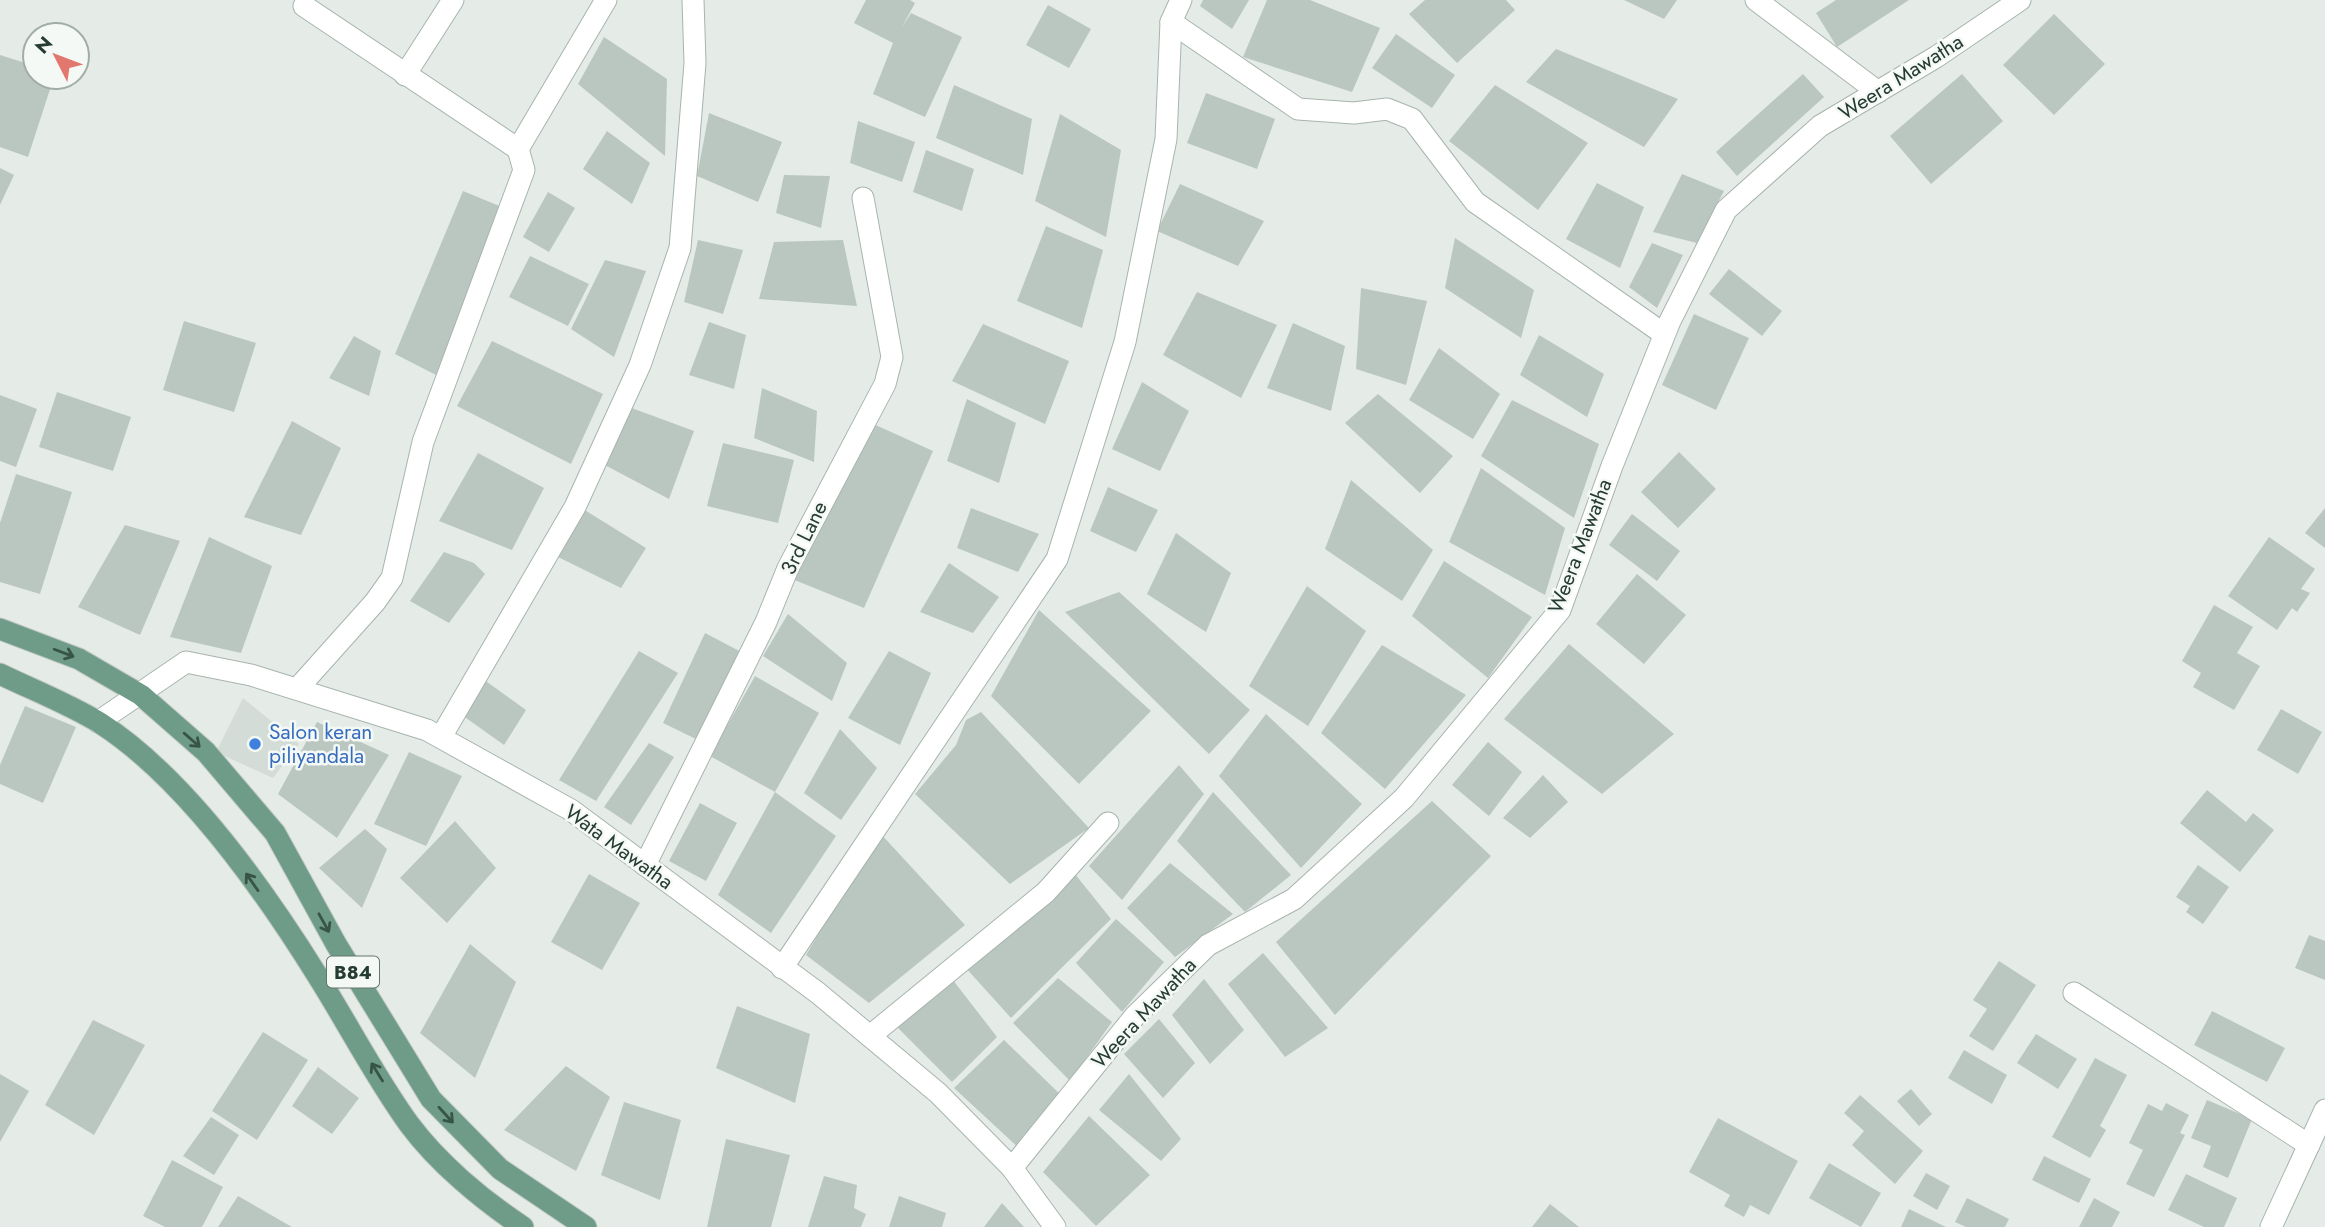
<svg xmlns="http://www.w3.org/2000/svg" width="2325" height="1227" font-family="Jost,sans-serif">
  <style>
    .built { fill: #d3dcd6 }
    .building { fill: #bac7c0 }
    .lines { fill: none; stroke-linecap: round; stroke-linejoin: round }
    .street-casing { stroke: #a8b4ae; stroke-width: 23 }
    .primary-casing { stroke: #c2c8c6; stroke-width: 23 }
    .street { stroke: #fff; stroke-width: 21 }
    .primary { stroke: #6e9c89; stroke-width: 21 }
    .oneway { stroke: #385448 }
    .shop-dot { fill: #3f7fe0; stroke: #f5f9f6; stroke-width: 2.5 }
    .labels { text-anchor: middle; stroke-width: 5; stroke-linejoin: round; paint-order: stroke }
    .shield { fill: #f5f9f6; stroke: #64756d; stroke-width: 2 }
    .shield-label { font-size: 19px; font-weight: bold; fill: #263c32 }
    .street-label { font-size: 21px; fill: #263c32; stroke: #f5f9f6 }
    .shop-label { font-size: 21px; fill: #366cbe; stroke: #f5f9f6; text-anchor: start }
  </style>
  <rect width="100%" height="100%" fill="#e5ece8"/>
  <polygon class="built" points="243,698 299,744 273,778 216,752"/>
  <g class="building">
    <polygon points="866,0 910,0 915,3 902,27 911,13 962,37 925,117 873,94 893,43 854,23"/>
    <polygon points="1203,0 1249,0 1232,29 1200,6"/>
    <polygon points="1267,0 1310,0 1380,28 1352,92 1243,57"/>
    <polygon points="1425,0 1506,0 1515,10 1457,63 1409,14"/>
    <polygon points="1624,0 1677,0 1664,19"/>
    <polygon points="1836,0 1909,0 1837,47 1816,13"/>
    <polygon points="1048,5 1091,29 1069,68 1026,45"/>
    <polygon points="2054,14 2105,64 2054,115 2003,65"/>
    <polygon points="1396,34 1455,75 1432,108 1372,68"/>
    <polygon points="604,37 667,79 665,156 578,84"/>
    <polygon points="1556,49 1678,99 1644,147 1526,82"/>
    <polygon points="0,55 35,66 35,77 54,77 28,157 0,147"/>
    <polygon points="1803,74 1824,97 1737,176 1716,152"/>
    <polygon points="1962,74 2003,121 1931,184 1890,136"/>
    <polygon points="954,85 1032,119 1023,175 936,138"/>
    <polygon points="1495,85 1588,143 1538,210 1449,141"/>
    <polygon points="1206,93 1275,119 1257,169 1187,143"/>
    <polygon points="709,113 782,142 758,202 697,176"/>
    <polygon points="1060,114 1121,150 1106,237 1035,201"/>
    <polygon points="858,121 915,142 902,182 850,163"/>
    <polygon points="607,131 650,163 632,204 583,169"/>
    <polygon points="926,150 974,169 962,211 913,192"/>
    <polygon points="0,168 14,175 0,205"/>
    <polygon points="1682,174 1724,191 1697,243 1653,232"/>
    <polygon points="784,175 830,176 821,228 776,213"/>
    <polygon points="1597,183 1644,207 1620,268 1566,239"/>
    <polygon points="1180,184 1264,221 1238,266 1157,231"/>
    <polygon points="463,191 502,207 436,375 395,354"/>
    <polygon points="548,192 575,208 549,252 523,237"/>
    <polygon points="1046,226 1103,250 1082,328 1017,301"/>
    <polygon points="1455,238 1534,290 1521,338 1445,288"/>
    <polygon points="698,240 743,250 723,314 684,302"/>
    <polygon points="843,240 857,306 759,299 774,242"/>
    <polygon points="1652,243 1683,255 1657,308 1629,287"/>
    <polygon points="530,256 589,284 568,326 509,297"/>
    <polygon points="605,260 646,271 614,357 571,329"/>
    <polygon points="1729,269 1782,311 1762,336 1709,294"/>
    <polygon points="1361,288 1427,301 1406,385 1356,369"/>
    <polygon points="1197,292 1277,325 1241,398 1163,355"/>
    <polygon points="1694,314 1749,338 1716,410 1662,385"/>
    <polygon points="184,321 256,343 234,412 163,390"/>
    <polygon points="709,322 746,335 734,389 689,375"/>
    <polygon points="1293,323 1345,346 1331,411 1267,388"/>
    <polygon points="983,324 1069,361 1045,424 952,381"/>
    <polygon points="1539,335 1604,374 1587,417 1520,375"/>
    <polygon points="354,336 381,351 369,396 329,378"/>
    <polygon points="492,341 603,394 571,464 457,406"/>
    <polygon points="1439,348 1500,394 1473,439 1409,400"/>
    <polygon points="1142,382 1189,411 1160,471 1112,449"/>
    <polygon points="762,388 817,411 814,462 754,438"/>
    <polygon points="57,392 131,417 113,471 39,447"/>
    <polygon points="1378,394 1453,456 1420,493 1345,423"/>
    <polygon points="0,395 37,409 16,467 0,461"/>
    <polygon points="967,399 1016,423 999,483 947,461"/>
    <polygon points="1512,400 1599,444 1574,518 1481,456"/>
    <polygon points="629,407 694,431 669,499 601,463"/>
    <polygon points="292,421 341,448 301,535 244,517"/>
    <polygon points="869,422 933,451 864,608 787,577"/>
    <polygon points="723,443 794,460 778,523 707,506"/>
    <polygon points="1679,452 1716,489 1678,528 1641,492"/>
    <polygon points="478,453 544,488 512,550 439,521"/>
    <polygon points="1481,468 1565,528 1545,595 1449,542"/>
    <polygon points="16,474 72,492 40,594 0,582 0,523"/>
    <polygon points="1351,480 1433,550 1402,601 1325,549"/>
    <polygon points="1108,487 1158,510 1136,552 1090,531"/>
    <polygon points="971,508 1039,534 1018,572 957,548"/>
    <polygon points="2325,508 2325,548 2305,533"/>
    <polygon points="583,509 646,548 621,588 558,557"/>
    <polygon points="1632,514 1680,551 1657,581 1609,545"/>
    <polygon points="125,525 180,541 140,635 78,607"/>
    <polygon points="1176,533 1231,573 1206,632 1147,594"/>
    <polygon points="209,537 272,566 241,653 170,637"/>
    <polygon points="2269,537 2315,569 2301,589 2310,593 2297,612 2292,608 2277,630 2228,596"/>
    <polygon points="444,552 474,563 485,574 449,623 410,601"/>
    <polygon points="1444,561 1532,617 1488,678 1412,616"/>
    <polygon points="949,563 999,597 973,633 920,612"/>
    <polygon points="1637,574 1686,615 1644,664 1596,624"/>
    <polygon points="1307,586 1366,631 1308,726 1249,686"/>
    <polygon points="1119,592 1250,710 1209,754 1065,612"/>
    <polygon points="2214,605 2253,627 2237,653 2260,666 2234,710 2193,687 2201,673 2182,661"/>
    <polygon points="1039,610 1151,711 1079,784 991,696"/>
    <polygon points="788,614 847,663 832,701 763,656"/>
    <polygon points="705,633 747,655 698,740 663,723"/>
    <polygon points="1569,644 1674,734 1602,794 1504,719"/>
    <polygon points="1382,645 1466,695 1385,789 1321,733"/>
    <polygon points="639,651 678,673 596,801 559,780"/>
    <polygon points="889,651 931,673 900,745 848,718"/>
    <polygon points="755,676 819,713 775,792 710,756"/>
    <polygon points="483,679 526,710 504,745 459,713"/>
    <polygon points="25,706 76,727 43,803 0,784 0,765"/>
    <polygon points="2281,709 2322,732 2298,774 2257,750"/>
    <polygon points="981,712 1089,828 1010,884 915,794 956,745 966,720"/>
    <polygon points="1266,714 1362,804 1301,868 1219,776"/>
    <polygon points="317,722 389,755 337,838 278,794"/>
    <polygon points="840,729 877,768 841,820 804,793"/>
    <polygon points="1488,742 1522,772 1489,816 1452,785"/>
    <polygon points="649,743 674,757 631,825 604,807"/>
    <polygon points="409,752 462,776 426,846 374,824"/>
    <polygon points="1179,765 1204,794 1122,900 1089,866"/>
    <polygon points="1543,775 1568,802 1530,838 1503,818"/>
    <polygon points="2207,790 2246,822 2253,813 2274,830 2240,872 2180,823"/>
    <polygon points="775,792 836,836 771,933 718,895"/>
    <polygon points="1213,792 1291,875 1245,912 1177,841"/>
    <polygon points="1432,801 1491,856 1335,1015 1276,942"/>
    <polygon points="700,803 737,823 706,881 669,861"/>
    <polygon points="455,821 496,868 447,923 400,878"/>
    <polygon points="365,829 387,849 362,908 319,868"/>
    <polygon points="879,832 965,925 869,1003 806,955"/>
    <polygon points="1170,863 1233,914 1175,957 1127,908"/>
    <polygon points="2198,865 2229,887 2203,924 2186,912 2190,906 2176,897"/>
    <polygon points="589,874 640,903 602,970 551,942"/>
    <polygon points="1075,874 1111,919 1011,1018 965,967"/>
    <polygon points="1116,919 1164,962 1122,1012 1076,963"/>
    <polygon points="2309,935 2325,941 2325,980 2295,968"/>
    <polygon points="470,944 516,982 475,1078 420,1033"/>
    <polygon points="1263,953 1328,1028 1285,1057 1228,984"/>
    <polygon points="1999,961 2036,985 1993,1051 1969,1036 1987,1009 1973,1000"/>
    <polygon points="949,975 997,1037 952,1082 893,1023"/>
    <polygon points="1058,978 1112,1022 1070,1081 1013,1023"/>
    <polygon points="1204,979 1244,1030 1210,1064 1172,1015"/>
    <polygon points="737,1006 810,1034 795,1103 716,1068"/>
    <polygon points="2212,1011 2285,1048 2267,1082 2194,1045"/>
    <polygon points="1159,1019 1195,1063 1163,1098 1124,1054"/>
    <polygon points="93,1020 145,1045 94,1135 45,1105"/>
    <polygon points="263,1032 308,1060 257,1140 212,1111"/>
    <polygon points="2036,1034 2077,1059 2058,1089 2017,1063"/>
    <polygon points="1004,1040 1064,1098 1020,1149 954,1088"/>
    <polygon points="1964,1050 2007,1075 1992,1104 1948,1078"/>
    <polygon points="2095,1058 2127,1075 2100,1126 2106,1130 2090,1158 2052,1137"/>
    <polygon points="566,1066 610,1097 576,1171 504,1130"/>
    <polygon points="318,1067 359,1098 332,1134 292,1106"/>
    <polygon points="0,1074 29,1091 0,1142"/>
    <polygon points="1129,1074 1181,1139 1161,1161 1099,1110"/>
    <polygon points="1911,1089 1932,1114 1919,1126 1897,1101"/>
    <polygon points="1860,1095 1923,1151 1895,1184 1852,1145 1864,1131 1844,1113"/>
    <polygon points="2207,1100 2252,1119 2228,1178 2203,1167 2211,1146 2191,1138"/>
    <polygon points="624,1102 681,1120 660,1200 601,1175"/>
    <polygon points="2166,1103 2189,1115 2180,1133 2185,1135 2154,1197 2126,1184 2143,1150 2129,1143 2148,1104 2162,1111"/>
    <polygon points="1089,1116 1150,1175 1096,1226 1043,1172"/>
    <polygon points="211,1117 239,1135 214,1175 183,1156"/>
    <polygon points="1718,1118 1798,1161 1769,1215 1750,1205 1744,1217 1724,1206 1730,1195 1689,1172"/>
    <polygon points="726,1139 790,1155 771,1227 707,1227"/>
    <polygon points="2044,1156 2091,1179 2079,1203 2032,1180"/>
    <polygon points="172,1160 223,1187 202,1227 165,1227 143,1216"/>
    <polygon points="1829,1163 1881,1193 1861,1227 1809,1198"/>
    <polygon points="1926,1173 1950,1186 1937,1210 1913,1196"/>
    <polygon points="2186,1174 2237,1198 2224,1227 2204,1227 2168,1210"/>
    <polygon points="824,1176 857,1185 854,1208 866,1214 861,1227 808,1227"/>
    <polygon points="238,1196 292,1227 218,1227"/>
    <polygon points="899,1196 946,1213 942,1227 889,1227"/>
    <polygon points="1967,1198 2009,1219 2005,1227 1966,1227 1955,1222"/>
    <polygon points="2094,1198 2120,1212 2112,1227 2079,1227"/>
    <polygon points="1002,1203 1024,1227 984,1227"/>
    <polygon points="1550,1204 1579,1227 1532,1227"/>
    <polygon points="1909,1209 1946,1227 1901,1227"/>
  </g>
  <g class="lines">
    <g class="street-casing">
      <g id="street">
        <polyline points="1756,0 1878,92"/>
        <polyline points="1171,22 1298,109 1354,113 1387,109 1412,119 1475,202 1664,334"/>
        <polyline points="405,75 453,0"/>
        <polyline points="518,149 606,0"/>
        <polyline points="298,688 375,602 392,578 423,442 524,170 518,149 304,6"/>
        <polyline points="98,722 186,662 251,675 427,730 571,810 818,993 938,1093 1012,1168 1055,1227"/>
        <polyline points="441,737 575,507 640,365 680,248 695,63 693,0"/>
        <polyline points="645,865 766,622 788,568 885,384 892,357 863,198"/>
        <polyline points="782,968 1057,559 1125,342 1166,139 1171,22 1181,0"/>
        <polyline points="2074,993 2309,1145"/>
        <polyline points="870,1036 1046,892 1108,823"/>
        <polyline points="1012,1168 1135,1016 1208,945 1294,899 1404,798 1560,610 1612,466 1670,321 1726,210 1820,126 1936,57 2020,0"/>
        <polyline points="2271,1227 2325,1110"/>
      </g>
    </g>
    <g class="primary-casing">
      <g id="primary">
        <polyline points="0,629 79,659 141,695 206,752 275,833 336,944 431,1099 500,1169 586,1227"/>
        <path d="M0,674C33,690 69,704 100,723C184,777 264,890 317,975C348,1024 375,1077 409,1124C438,1163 482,1200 523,1227"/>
      </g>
    </g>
    <use href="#street" class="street"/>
    <use href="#primary" class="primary"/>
  </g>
  <defs><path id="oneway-shaft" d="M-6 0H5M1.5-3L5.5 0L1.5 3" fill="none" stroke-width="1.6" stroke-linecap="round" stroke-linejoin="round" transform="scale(1.75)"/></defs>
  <g class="oneway">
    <use href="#oneway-shaft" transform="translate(64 653) rotate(21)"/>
    <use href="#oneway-shaft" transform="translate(192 740) rotate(41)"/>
    <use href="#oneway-shaft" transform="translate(252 882) rotate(-125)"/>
    <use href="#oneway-shaft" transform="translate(324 923) rotate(61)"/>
    <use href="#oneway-shaft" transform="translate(377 1072) rotate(-122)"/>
    <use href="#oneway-shaft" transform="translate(446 1115) rotate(48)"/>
  </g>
  <circle class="shop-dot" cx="255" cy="744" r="7"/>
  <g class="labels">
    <rect class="shield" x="327" y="956.5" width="52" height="31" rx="5"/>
    <g class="shield-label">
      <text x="353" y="979">B84</text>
    </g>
    <g class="street-label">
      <text transform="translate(1901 77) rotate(-32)" y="7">Weera Mawatha</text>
      <text transform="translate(804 538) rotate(-64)" y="7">3rd Lane</text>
      <text transform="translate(1580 546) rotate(-69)" y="7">Weera Mawatha</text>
      <text transform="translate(619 847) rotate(36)" y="7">Wata Mawatha</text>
      <text transform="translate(1144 1013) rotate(-47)" y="7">Weera Mawatha</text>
    </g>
    <g class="shop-label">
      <text x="269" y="739">Salon keran<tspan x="269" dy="24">piliyandala</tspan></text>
    </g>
  </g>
  <g transform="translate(56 56) rotate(312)"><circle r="33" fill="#f5f9f6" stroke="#a2ada8" stroke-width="2"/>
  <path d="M0-5L12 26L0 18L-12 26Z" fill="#e2776d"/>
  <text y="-10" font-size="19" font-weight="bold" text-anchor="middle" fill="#263c32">N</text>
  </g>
</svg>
